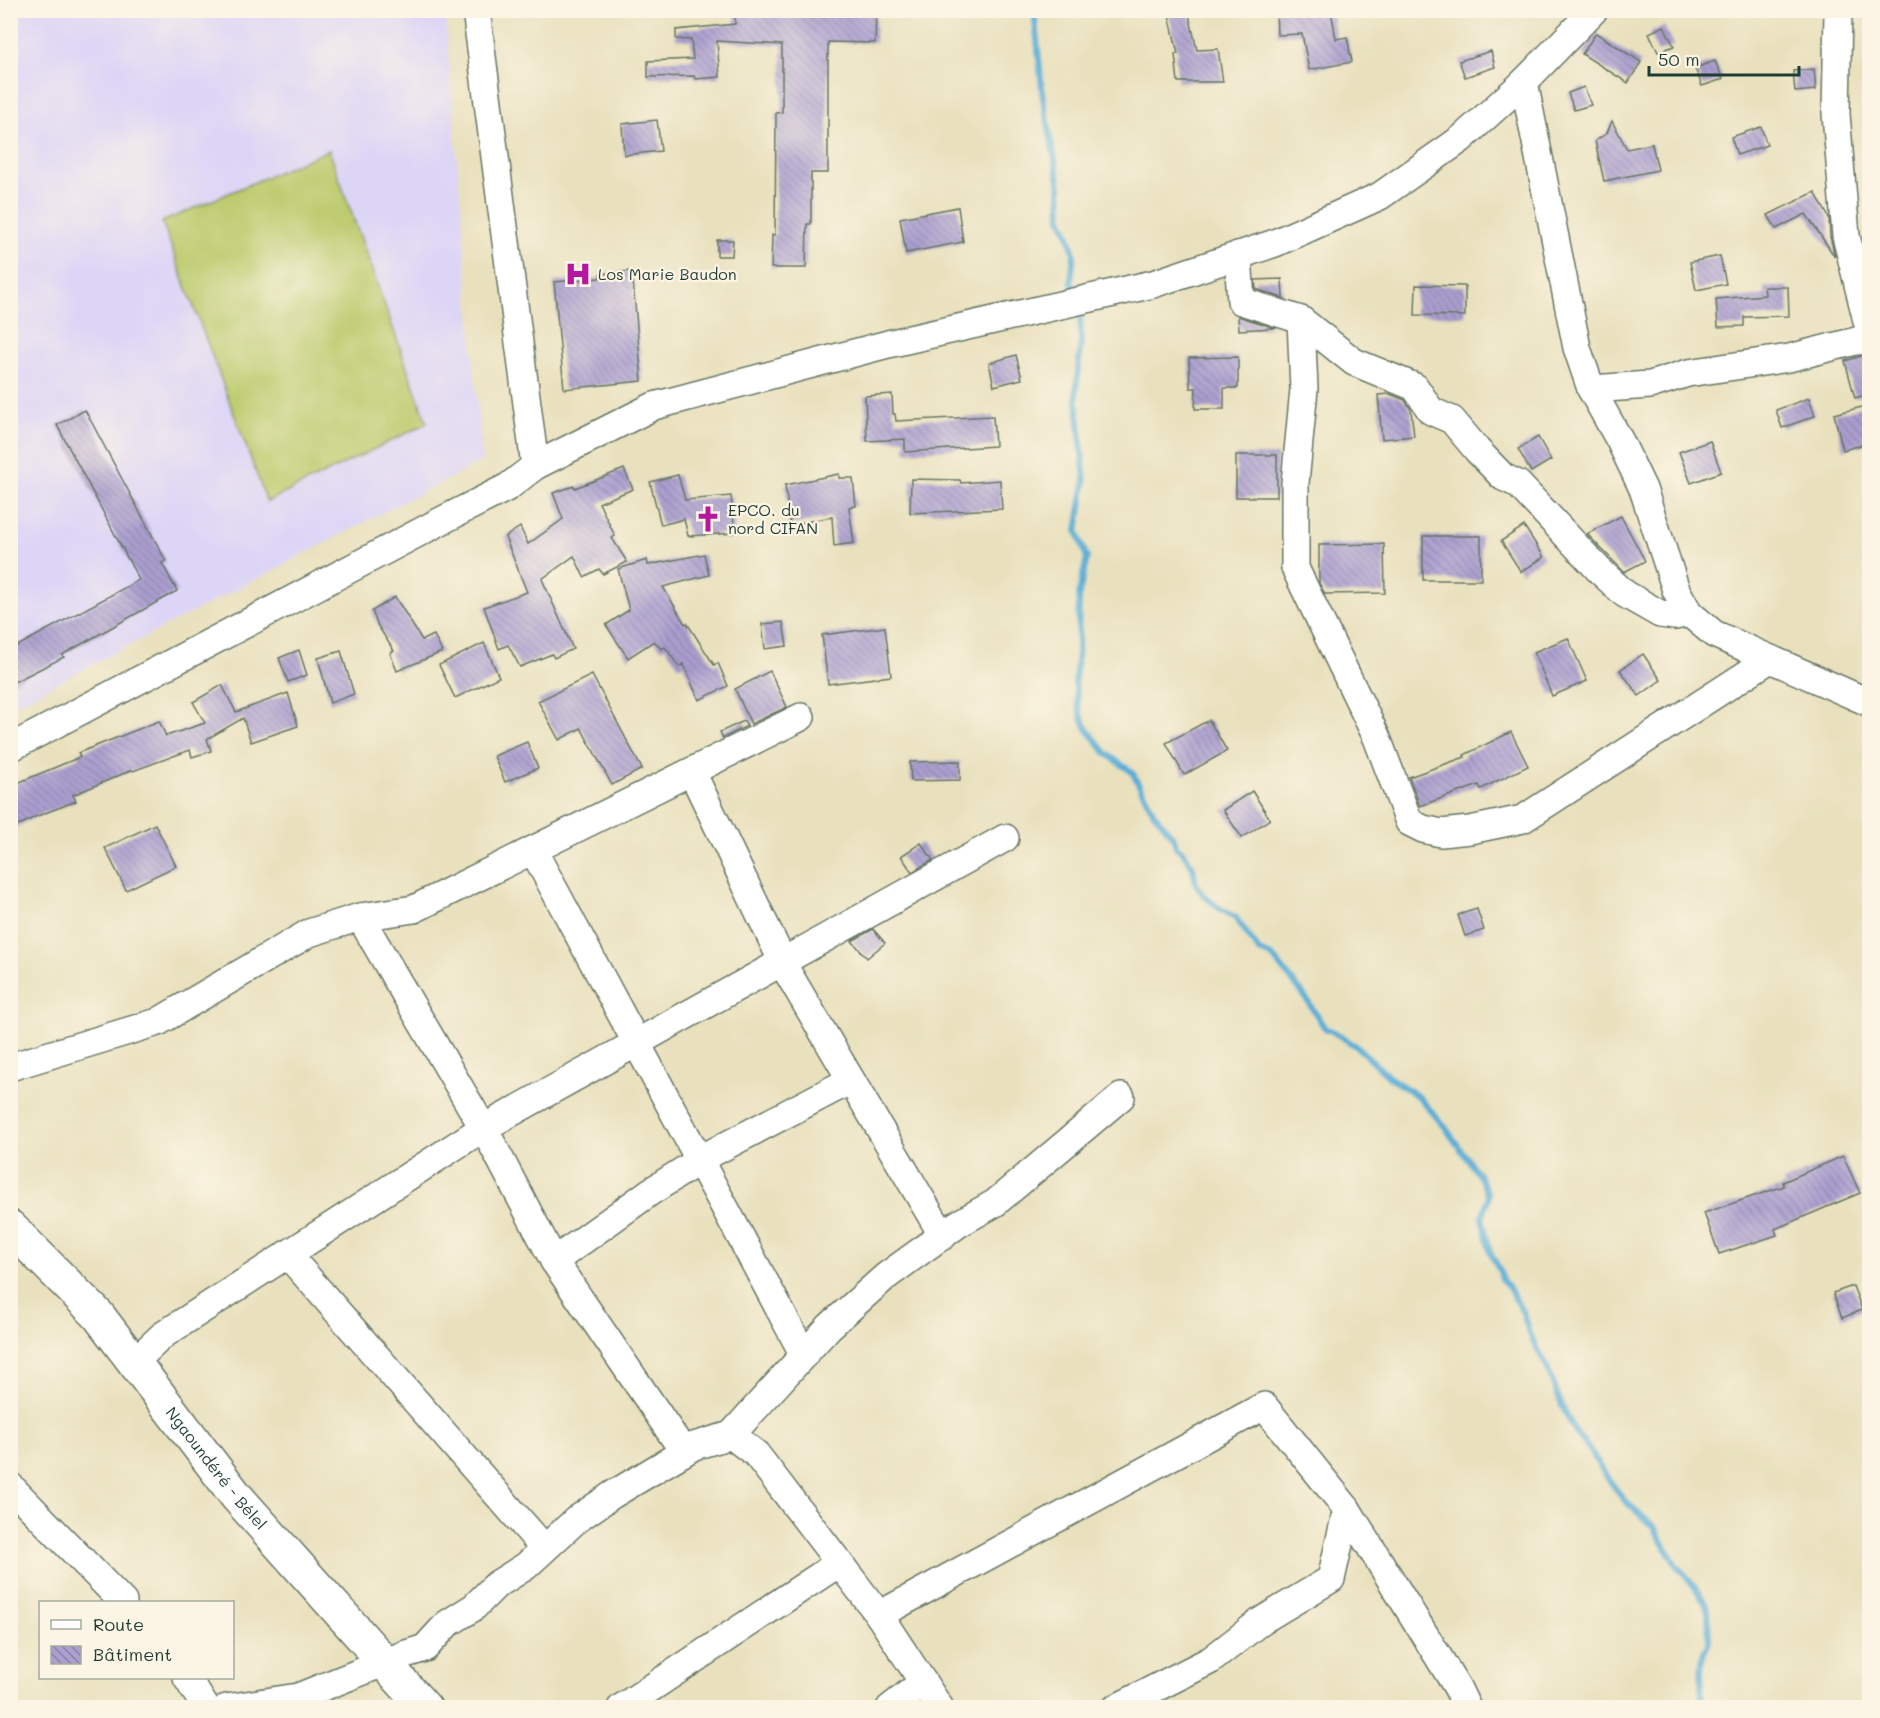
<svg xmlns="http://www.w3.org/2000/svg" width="1880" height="1718" font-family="Mali,sans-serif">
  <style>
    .built { fill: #ddd5f6 }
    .garden { fill: #bdcb6e; stroke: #6e8451; stroke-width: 1.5 }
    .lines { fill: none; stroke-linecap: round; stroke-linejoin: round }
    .stream { stroke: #5baed6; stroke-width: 6 }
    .building { fill: url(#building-back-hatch) }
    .minor-casing { stroke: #667664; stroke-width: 30 }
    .major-casing { stroke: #667664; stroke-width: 36 }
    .minor { stroke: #fff; stroke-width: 27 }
    .major { stroke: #fff; stroke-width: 33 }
    .labels { text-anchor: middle; stroke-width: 4.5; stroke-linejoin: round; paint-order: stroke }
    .poi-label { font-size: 16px; fill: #1f3d34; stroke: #fcf5e5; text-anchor: start }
    .street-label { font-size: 16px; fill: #1f3d34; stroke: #fcf5e5 }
  </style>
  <defs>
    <pattern id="building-back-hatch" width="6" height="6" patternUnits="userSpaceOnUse" patternTransform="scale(1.5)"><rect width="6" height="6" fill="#ab9fd0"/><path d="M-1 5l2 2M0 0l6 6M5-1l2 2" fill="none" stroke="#8b83aa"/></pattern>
  </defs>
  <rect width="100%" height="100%" fill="#fcf5e5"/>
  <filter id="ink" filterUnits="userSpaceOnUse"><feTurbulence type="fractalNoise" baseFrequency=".0167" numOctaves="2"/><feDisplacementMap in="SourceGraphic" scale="12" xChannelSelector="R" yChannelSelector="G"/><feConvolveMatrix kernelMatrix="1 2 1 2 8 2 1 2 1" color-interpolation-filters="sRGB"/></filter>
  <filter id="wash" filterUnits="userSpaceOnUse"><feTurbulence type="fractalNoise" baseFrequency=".008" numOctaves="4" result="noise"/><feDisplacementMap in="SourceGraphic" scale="24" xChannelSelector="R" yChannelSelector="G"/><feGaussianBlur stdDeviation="1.35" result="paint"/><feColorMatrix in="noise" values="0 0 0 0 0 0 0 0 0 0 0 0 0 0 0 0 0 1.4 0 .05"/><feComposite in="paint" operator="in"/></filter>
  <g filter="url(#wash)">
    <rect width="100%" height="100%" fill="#e9e1be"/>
    <polygon class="built" points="11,11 445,11 482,461 11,707"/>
    <polygon class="garden" points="329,150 427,423 267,502 162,222"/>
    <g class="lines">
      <g class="stream">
        <polyline points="1034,10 1043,98 1060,187 1061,219 1068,233 1074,254 1071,282 1078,294"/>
        <polyline points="1080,307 1081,341 1076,393 1085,482 1077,531 1087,558 1079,593 1078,653 1075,681 1077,699 1080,713 1087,729 1107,754 1132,772 1154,813 1174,838 1176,847 1183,852 1193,867 1196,884 1203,895 1219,908 1236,918 1259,951 1272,956 1303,994 1326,1030 1330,1030 1356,1046 1389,1077 1419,1097 1445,1127 1480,1177 1488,1194 1488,1199 1482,1217 1490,1252 1500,1271 1502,1280 1508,1286 1523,1313 1529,1333 1546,1365 1562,1406 1576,1433 1592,1453 1604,1473 1624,1500 1654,1527 1676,1565 1687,1577 1705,1602 1708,1611 1709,1642 1703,1655 1701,1670 1702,1708"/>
      </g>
    </g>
    <g id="blocks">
      <g class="building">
        <polygon points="735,10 876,10 875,43 828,42 828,173 811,173 811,224 807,224 806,268 771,268 772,235 775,235 776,113 782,112 782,45 717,41 720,77 695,79 694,76 648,77 648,61 693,59 691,40 676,39 676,30 735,24"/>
        <polygon points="1168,10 1188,10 1197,50 1218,49 1223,82 1178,82 1175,54 1178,54"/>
        <polygon points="1276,10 1331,10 1336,39 1347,37 1352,62 1309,70 1302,34 1277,35"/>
        <polygon points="1664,26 1674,46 1658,52 1649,33"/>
        <polygon points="1596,33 1641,62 1628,83 1582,54"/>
        <polygon points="1491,51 1495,67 1465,77 1459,61"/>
        <polygon points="1715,61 1723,79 1702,86 1695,68"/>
        <polygon points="1814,69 1816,90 1795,92 1793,71"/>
        <polygon points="1584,87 1591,105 1574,110 1568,93"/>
        <polygon points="657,120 661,151 624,155 622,124"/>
        <polygon points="1612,121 1627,149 1652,144 1658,170 1604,181 1595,141 1607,133"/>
        <polygon points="1761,127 1767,145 1737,155 1731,137"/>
        <polygon points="1815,192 1829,218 1830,237 1835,257 1806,214 1776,229 1768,215"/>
        <polygon points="958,207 963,242 906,253 900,218"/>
        <polygon points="717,240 733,240 732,256 717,256"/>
        <polygon points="1720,256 1726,284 1696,290 1690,262"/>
        <polygon points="632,271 642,381 564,389 554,282 600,278 600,274"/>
        <polygon points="1282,279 1283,298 1256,289 1255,280"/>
        <polygon points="1416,285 1465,286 1465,316 1415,315"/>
        <polygon points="1764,287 1788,287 1789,316 1744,317 1744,326 1718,327 1716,299 1765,295"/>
        <polygon points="1238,316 1275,328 1239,330"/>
        <polygon points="1016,355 1022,379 994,386 989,363"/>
        <polygon points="1861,356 1869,356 1869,394 1855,398 1845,361"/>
        <polygon points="1238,357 1238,388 1224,388 1224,409 1195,409 1196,388 1190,388 1189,358"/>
        <polygon points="892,394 893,414 895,414 896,421 993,416 995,446 905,452 905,439 867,441 865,396"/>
        <polygon points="1390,394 1405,400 1411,410 1414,436 1382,439 1378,395"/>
        <polygon points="1809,398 1815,416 1782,428 1776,410"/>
        <polygon points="1866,406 1869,421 1869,443 1843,450 1834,414"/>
        <polygon points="85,410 166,561 162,563 177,591 62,655 64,657 10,684 10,650 139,580 57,425"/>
        <polygon points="1538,437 1551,460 1531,472 1518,449"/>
        <polygon points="1710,441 1721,472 1691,483 1679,452"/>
        <rect x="1236" y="455" width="41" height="42"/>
        <polygon points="624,469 633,489 599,503 615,536 612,538 627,562 603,574 599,569 584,577 574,556 542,579 573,649 554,658 552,654 520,667 508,645 499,649 484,607 527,592 505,537 520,527 528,544 563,519 553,493 574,486 575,488"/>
        <polygon points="839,474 839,478 853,478 856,506 849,507 854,543 834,546 832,517 790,525 785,485"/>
        <polygon points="678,475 685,500 731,496 735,533 688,536 684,519 661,525 650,482"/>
        <polygon points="911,479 960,480 961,483 1000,480 1002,509 910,513"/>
        <polygon points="1621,516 1645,561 1624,572 1587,534"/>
        <polygon points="1524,526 1544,557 1521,572 1501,541"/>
        <rect x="1423" y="536" width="58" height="44"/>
        <polygon points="1384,544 1385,593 1325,594 1319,583 1319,545"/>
        <polygon points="704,554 709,575 663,587 685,624 687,623 714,665 718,663 728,686 699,700 683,664 679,667 665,647 661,649 654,641 628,658 606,625 629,610 618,569 647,560 648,565"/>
        <polygon points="395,597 422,640 434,635 442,652 397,671 390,653 394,651 378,626 372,611"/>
        <polygon points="783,622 787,646 765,649 762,624"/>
        <polygon points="885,627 891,676 828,684 822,635"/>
        <polygon points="1568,638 1587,681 1552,696 1534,652"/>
        <polygon points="484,643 499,677 455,698 439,665"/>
        <polygon points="299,650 307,675 288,682 279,658"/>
        <polygon points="341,651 354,694 330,703 318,658"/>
        <polygon points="1643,654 1661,680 1639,696 1620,670"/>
        <polygon points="770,671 787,707 751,724 735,689"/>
        <polygon points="592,675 642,769 612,785 581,728 559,740 538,701"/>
        <polygon points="222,685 236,712 288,693 298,726 251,742 243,718 207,739 211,751 192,757 190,750 133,771 132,770 73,795 76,801 35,817 10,830 10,786 80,757 78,753 159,721 166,736 205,723 193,702"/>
        <polygon points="1209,720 1227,751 1184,775 1166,743"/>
        <polygon points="744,721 747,726 723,738 720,732"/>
        <polygon points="1511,732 1528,766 1481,789 1479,785 1420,806 1409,777 1465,757 1464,755"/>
        <polygon points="527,742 538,768 505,782 494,756"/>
        <polygon points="960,761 960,780 911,781 910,762"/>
        <polygon points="1252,791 1270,819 1242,838 1223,810"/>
        <polygon points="155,824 176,866 126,890 105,848"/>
        <polygon points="921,843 933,860 912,872 901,856"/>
        <polygon points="1477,909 1484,930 1465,936 1458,915"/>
        <polygon points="873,929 885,943 867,958 852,941"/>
        <polygon points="1843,1156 1860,1193 1775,1229 1777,1235 1719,1254 1704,1213 1784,1186 1783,1182"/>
        <polygon points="1853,1286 1862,1310 1842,1318 1833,1293"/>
      </g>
    </g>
  </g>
  <g filter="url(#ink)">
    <use href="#blocks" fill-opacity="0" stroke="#667664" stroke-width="1.5"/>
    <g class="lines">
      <g class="minor-casing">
        <g id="minor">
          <polyline points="476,10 535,466"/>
          <polyline points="1838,10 1836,114 1846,236 1870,333"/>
          <polyline points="1524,82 1577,348 1591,389 1620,441 1643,489 1676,590 1689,613 1714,634 1870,703"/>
          <polyline points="1238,255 1241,301 1301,320 1304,389 1295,483 1295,568 1377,738 1409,822 1423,829 1441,833 1470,830 1523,819 1770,659"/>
          <polyline points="1301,320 1354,362 1415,387 1431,411 1452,420 1477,450 1503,477 1518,484 1600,571 1625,594 1660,614 1675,616 1689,613"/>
          <polyline points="1591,389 1650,385 1688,373 1789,358 1856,341 1870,340"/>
          <polyline points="10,748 439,522 508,487 535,466 654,406 888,344 1153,284 1275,243 1380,196 1461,139 1524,82 1594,10"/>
          <polyline points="692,772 788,973 943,1236"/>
          <polyline points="533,850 804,1355"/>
          <polyline points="360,917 488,1136 554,1261 684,1452"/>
          <polyline points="10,1067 158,1022 309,933 360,917 414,909 801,717"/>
          <polyline points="287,1254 544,1548"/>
          <polyline points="554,1261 650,1192 708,1155 851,1080"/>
          <polyline points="134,1362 163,1335 480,1130 1005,838"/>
          <polyline points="731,1435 756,1454 879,1615 940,1708"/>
          <polyline points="10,1486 123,1602"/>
          <polyline points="879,1615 1264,1406 1347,1509 1457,1687 1467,1708"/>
          <polyline points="187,1678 206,1708"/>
          <polyline points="226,1708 298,1697 406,1654 425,1648 447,1624 474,1607 496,1585 526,1566 576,1520 612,1495 694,1446 731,1435 829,1327 885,1277 958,1224 995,1203 1121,1097"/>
          <polyline points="621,1708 839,1563"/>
          <polyline points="890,1708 923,1682"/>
          <polyline points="1116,1708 1211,1660 1261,1621 1331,1579 1347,1509"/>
        </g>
      </g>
      <g class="major-casing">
        <g id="major">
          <path id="s1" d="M10,1227L98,1315L237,1497L425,1708"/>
        </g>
      </g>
      <use href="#minor" class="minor"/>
      <use href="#major" class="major"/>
    </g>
  </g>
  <defs>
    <g id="hospital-bare" transform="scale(2.07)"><path d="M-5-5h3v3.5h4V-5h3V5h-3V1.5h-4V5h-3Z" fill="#b5179e" stroke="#fcf5e5" stroke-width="2.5" paint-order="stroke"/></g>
    <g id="church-bare" transform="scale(2.07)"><path d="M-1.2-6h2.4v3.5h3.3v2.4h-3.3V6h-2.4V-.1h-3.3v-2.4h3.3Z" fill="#b5179e" stroke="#fcf5e5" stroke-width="2.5" paint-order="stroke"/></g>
  </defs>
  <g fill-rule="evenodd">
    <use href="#hospital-bare" x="578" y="274"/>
    <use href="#church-bare" x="708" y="519"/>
  </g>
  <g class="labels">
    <g class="poi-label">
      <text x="598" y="280">Los Marie Baudon</text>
      <text x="728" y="516">EPCO. du<tspan x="728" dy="18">nord CIFAN</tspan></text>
    </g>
    <g class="street-label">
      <text dy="6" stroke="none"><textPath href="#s1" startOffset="318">Ngaoundéré - Bélel</textPath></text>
    </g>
  </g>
  <rect width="1880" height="1718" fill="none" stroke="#fcf5e5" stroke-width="36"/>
  <rect x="39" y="1601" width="195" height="78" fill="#fcf5e5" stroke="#a4ab9e" stroke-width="1.5"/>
  <rect x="51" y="1620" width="30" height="9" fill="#ffffff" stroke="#a4ab9e" stroke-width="1.5"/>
  <text x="93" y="1631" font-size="18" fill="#1f3d34">Route</text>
  <rect x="51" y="1646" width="30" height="18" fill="url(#building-back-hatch)" stroke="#a4ab9e" stroke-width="1.5"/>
  <text x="93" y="1661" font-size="18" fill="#1f3d34">Bâtiment</text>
  <path d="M1649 66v9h150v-9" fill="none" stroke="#1f3d34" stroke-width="3"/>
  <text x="1658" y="66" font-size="18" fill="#1f3d34" stroke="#fcf5e5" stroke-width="4.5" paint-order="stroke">50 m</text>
</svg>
